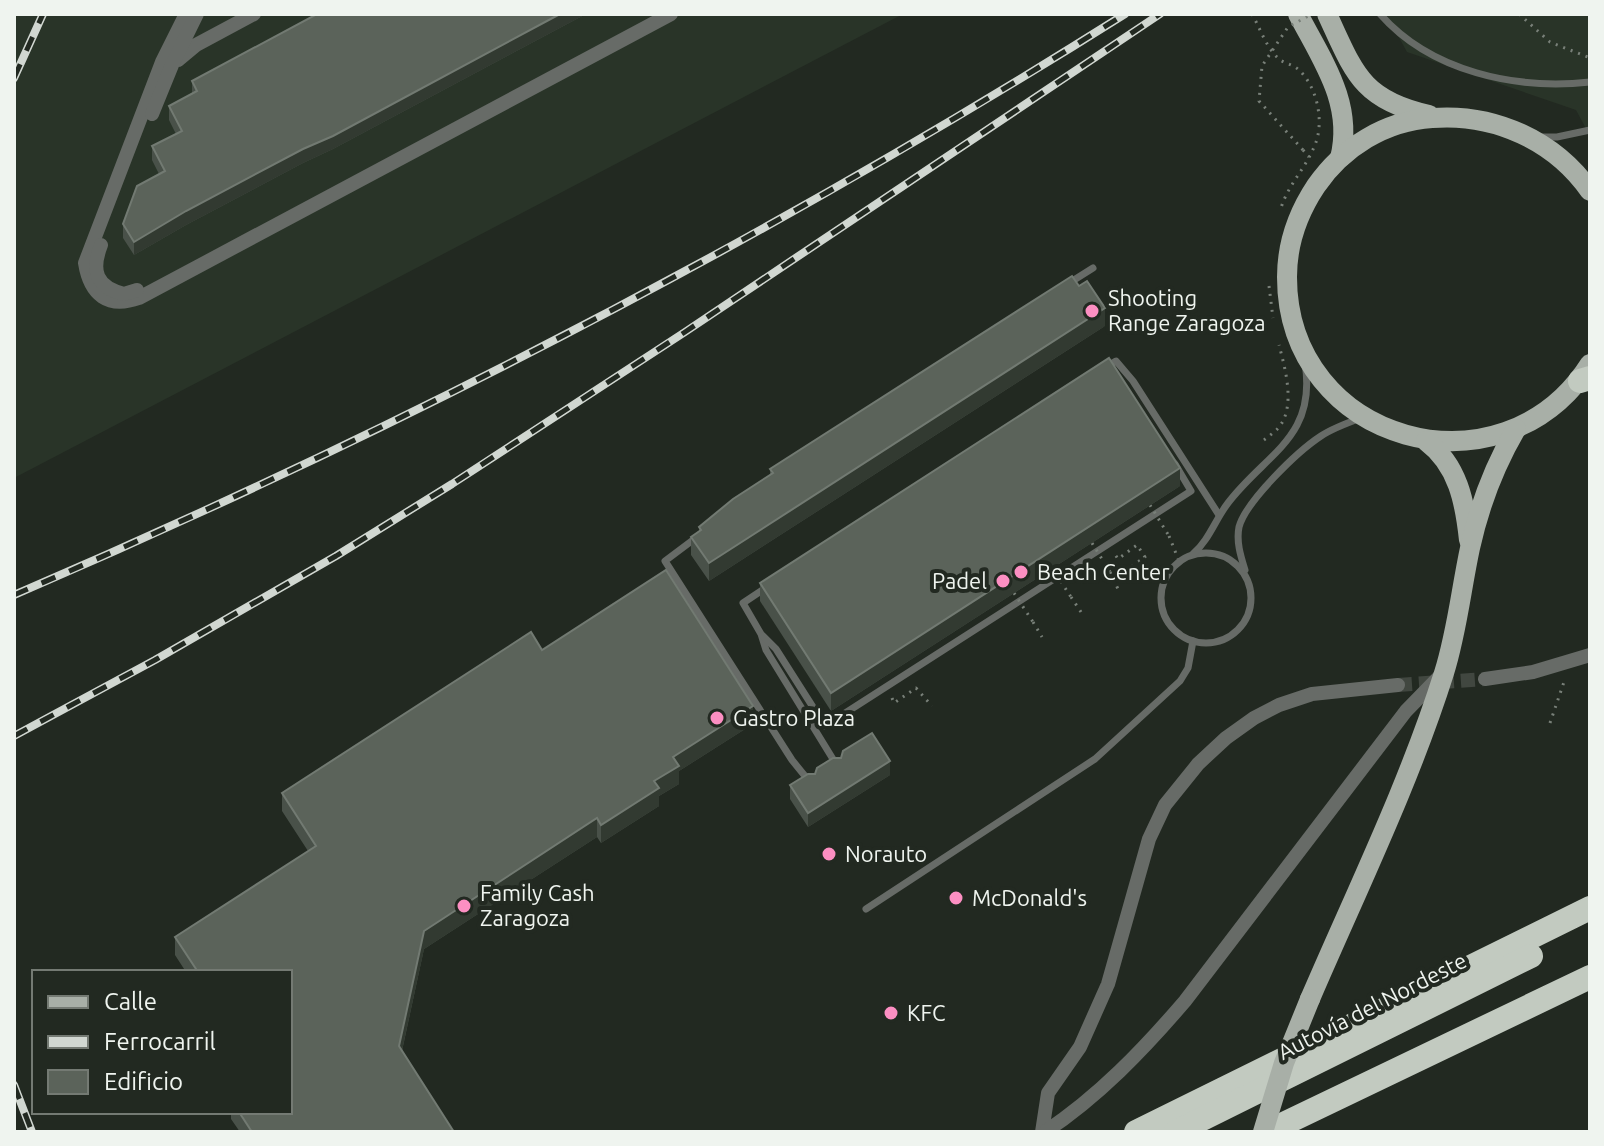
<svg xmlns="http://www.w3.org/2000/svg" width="1604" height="1146" font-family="Ubuntu,sans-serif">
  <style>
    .built { fill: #293428 }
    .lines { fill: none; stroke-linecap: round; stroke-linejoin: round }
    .street-tunnel { stroke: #414740; stroke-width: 14; stroke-dasharray: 14 7; stroke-linecap: butt }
    .path { stroke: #798079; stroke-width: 3; stroke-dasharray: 2 6; stroke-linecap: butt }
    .lane { stroke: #676b67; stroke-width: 7 }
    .street { stroke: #676b67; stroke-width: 14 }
    .primary { stroke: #a8afa7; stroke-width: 20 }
    .highway { stroke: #c2cac0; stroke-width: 24 }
    .rail-casing { stroke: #d1d7d1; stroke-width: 8 }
    .rail { stroke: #222921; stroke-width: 5; stroke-dasharray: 15; stroke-linecap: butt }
    .path-bridge { stroke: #798079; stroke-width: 3; stroke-dasharray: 2 6; stroke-linecap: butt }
    .primary-bridge { stroke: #a8afa7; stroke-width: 20 }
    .wall { fill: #495149 }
    .shaded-wall { fill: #323a31 }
    .building { fill: #5b635a; stroke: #727a72; stroke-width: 2 }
    .poi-dot { fill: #fc8fc2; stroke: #222921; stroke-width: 3 }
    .labels { text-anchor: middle; stroke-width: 8; stroke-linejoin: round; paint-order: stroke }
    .poi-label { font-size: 22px; fill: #eff4ef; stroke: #222921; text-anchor: start }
    .street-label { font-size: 22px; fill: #eff4ef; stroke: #222921 }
  </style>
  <rect width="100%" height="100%" fill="#222921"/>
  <g class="built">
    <polygon points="14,14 903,14 14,478"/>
    <polygon points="1386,14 1590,14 1590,136 1576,110 1407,52"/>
  </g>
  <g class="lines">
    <polyline class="street-tunnel" points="1398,685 1485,679"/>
    <g class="path">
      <path d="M1252,14C1260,28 1266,47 1278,58C1284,64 1293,64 1299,70C1318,88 1325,124 1314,147C1305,169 1288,185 1281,208"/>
      <polyline points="1519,14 1550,42 1590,58"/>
      <polyline points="1303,150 1309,157"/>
      <polyline points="1269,286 1273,318"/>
      <path d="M1264,440C1269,436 1275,432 1279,427C1296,406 1285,368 1279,345"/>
      <polyline points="1169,536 1179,561"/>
      <polyline points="1110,572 1118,589"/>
      <polyline points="1112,580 1145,557 1137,545 1118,559 1114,553"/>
      <polyline points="1071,597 1081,612"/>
      <polyline points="1033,622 1042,637"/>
      <polyline points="892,698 894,703 916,688 932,706"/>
      <polyline points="1550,723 1565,679"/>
    </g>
    <g class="lane">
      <path d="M1380,14C1431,72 1516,90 1590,82"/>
      <polyline points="1541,137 1557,137 1590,130"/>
      <polyline points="1066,285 1093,268"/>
      <polyline points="1106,367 1116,361 1133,381 1219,515"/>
      <polyline points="697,537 665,561 792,760 809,781"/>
      <circle cx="1206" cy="598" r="45"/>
      <path d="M1193,554C1209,540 1215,520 1228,503C1266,453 1317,438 1305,363"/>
      <path d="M1245,570C1241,557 1236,542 1239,527C1246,501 1298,451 1321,436C1333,428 1347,423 1361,418"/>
      <polyline points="767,587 743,603 761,634 766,650 836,764"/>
      <polyline points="763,636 776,649 825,726 1191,491 1175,464"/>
      <polyline points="866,909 1095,759 1180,681 1188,668 1193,641"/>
    </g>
    <g class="street">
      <path d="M186,14L162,62L85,263C90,295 108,309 139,298L671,14"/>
      <polyline points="178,60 196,45 254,14"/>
      <polyline points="152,114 172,65 197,14"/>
      <path d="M101,245C91,271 96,287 124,294L137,290"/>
      <polyline points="1485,679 1533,672 1590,655"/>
      <polyline points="1042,1132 1048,1093 1080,1047 1108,984 1149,839 1165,805 1198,764 1226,738 1254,718 1279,705 1312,694 1398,685"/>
      <path d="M1045,1132C1099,1096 1143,1050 1185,1001L1406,711L1442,674"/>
    </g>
    <g class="primary">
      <path d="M1298,14C1322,60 1354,104 1340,158"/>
      <path d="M1327,14C1354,72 1361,100 1429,115"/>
      <path d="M1590,191C1555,141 1495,113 1432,118C1385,121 1343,147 1316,186C1298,213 1287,245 1287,277C1287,443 1502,502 1590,364"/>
      <path d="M1426,441C1458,465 1465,502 1469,540"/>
      <path d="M1310,999C1356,892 1409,784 1444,673C1457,632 1461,590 1470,548C1479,507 1495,465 1516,429"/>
    </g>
    <g class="highway">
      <polyline points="1580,381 1590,378"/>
      <polyline points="1136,1132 1590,908"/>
      <polyline points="1176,1132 1531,956"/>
      <polyline points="1267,1132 1590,977"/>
    </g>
    <g class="rail-casing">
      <g id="rail">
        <polyline points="14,78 43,14"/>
        <path d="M14,595C399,430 771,237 1125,14"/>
        <polyline points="14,736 155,660 336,556 452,484 685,332 1160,14"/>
        <polyline points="14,1085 32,1132"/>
      </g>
    </g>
    <use href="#rail" class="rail"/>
    <g class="path-bridge">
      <polyline points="1303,150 1259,101 1262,66 1288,27 1312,14"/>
      <polyline points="1150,505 1169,536"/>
      <polyline points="1092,543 1110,572"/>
      <polyline points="1052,568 1071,597"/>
      <polyline points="1014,593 1033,622"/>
    </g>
    <polyline class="primary-bridge" points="1263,1132 1284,1063 1310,999"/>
  </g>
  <g class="wall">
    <polygon points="317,14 586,14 333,149 303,163 186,225 134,255 123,238 123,224 159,174 152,160 152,146 176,134 169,120 169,106 192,94 192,81"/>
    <polygon points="1105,326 709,581 691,555 691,537 699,532 699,527 770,475 770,469"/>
    <polygon points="1180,486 831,711 760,601 760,583"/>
    <polygon points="542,650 753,724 679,771 679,784 659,796 659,806 601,843 597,837 424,949 402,1051 454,1132 240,1132 231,1119 231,1112 290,1112 290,972 186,972 175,955 175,937 308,851 282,811 282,793"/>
    <polygon points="890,775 808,827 790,799 790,785"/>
  </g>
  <g class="shaded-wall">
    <polygon points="560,14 586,14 333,149 303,163 186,225 134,255 134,242 186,211"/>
    <polygon points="1105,308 1105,326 709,581 709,563"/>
    <polygon points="1180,468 1180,486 831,711 831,693"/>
    <polygon points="753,706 753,724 679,771 679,784 659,796 659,806 601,843 601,825 654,781 673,757"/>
    <polygon points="890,761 890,775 808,827 808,813"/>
    <polygon points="597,818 597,837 424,949 399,1064 399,1046 424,931"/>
  </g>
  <g class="building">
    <polygon points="317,14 560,14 333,136 303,149 186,211 134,242 123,224 137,186 165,171 152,146 182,131 169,106 197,91 192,81"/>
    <polygon points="1072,276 1079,286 1087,281 1105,308 709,563 691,537 701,530 699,527 733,499 773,473 770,469"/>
    <polygon points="1109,358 1180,468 831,693 760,583"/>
    <polygon points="666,570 753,706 673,757 679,766 654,781 659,788 601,825 597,818 424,931 399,1046 454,1132 252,1132 239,1112 290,1112 290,972 198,972 175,937 316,846 282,793 531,632 542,650"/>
    <polygon points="872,733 890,761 808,813 790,785 808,774 815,774 817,768 833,758 841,758 843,751"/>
  </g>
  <g class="poi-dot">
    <circle cx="1092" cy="311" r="8"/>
    <circle cx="1021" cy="572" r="8"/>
    <circle cx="1003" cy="581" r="8"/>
    <circle cx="717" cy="718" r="8"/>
    <circle cx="829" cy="854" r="8"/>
    <circle cx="956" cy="898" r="8"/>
    <circle cx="464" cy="906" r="8"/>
    <circle cx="891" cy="1013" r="8"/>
  </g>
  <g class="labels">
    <g class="poi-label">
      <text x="1108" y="306">Shooting<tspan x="1108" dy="25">Range Zaragoza</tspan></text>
      <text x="1037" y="580">Beach Center</text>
      <text x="987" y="589" text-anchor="end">Padel</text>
      <text x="733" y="726">Gastro Plaza</text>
      <text x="845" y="862">Norauto</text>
      <text x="480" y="901">Family Cash<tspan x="480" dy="25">Zaragoza</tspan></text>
      <text x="972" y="906">McDonald's</text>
      <text x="907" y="1021">KFC</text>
    </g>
    <g class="street-label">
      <text transform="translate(1372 1006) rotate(-27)" y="8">Autovía del Nordeste</text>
    </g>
  </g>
  <rect width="1604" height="1146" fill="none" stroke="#eff4ef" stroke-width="32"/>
  <rect x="32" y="970" width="260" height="144" fill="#222921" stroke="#747a73" stroke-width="2"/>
  <rect x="48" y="996" width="40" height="12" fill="#a8afa7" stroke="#747a73" stroke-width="2"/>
  <text x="104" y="1010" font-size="24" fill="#eff4ef">Calle</text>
  <rect x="48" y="1036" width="40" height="12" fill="#d1d7d1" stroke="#747a73" stroke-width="2"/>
  <text x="104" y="1050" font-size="24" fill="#eff4ef">Ferrocarril</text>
  <rect x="48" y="1070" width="40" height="24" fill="#5b635a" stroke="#747a73" stroke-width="2"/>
  <text x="104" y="1090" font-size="24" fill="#eff4ef">Edificio</text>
</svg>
